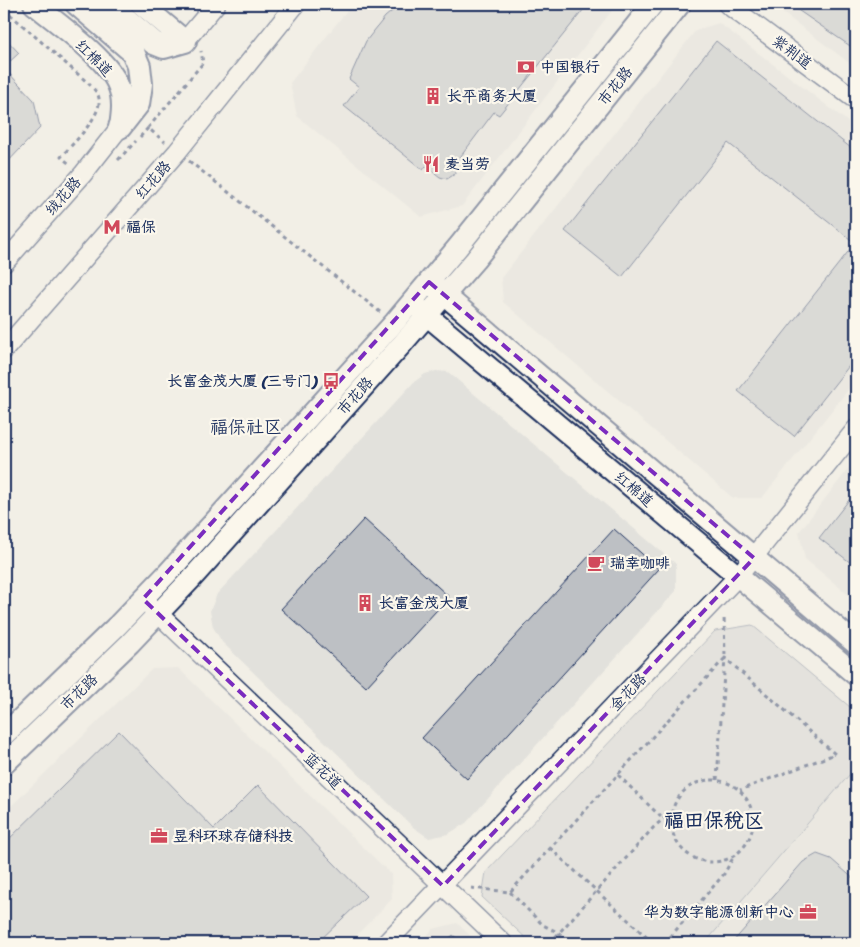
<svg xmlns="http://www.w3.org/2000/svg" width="860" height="947" font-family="Sriracha,'LXGW WenKai TC',sans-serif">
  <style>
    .built { fill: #e2e1dc }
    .green { fill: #d2d3d2; stroke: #768198 }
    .building { fill: #bdc0c4; stroke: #1b2f5e }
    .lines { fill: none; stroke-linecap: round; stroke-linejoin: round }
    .tertiary-casing { stroke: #1b2f5e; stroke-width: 21 }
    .secondary-casing { stroke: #1b2f5e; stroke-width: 24 }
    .primary-casing { stroke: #1b2f5e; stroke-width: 26 }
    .path { stroke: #1b2f5e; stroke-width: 3; stroke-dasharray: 4 4; stroke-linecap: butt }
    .tertiary { stroke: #fbf7ec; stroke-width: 18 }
    .secondary { stroke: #fbf7ec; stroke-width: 20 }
    .primary { stroke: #fbf7ec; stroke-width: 22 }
    .marked { fill: none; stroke: #7b2cbf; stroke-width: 4; stroke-dasharray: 10 6; stroke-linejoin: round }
    .labels { text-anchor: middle; stroke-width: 4.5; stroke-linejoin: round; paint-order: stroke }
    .street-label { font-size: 15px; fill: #1b2f5e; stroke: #fbf7ec }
    .poi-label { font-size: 15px; font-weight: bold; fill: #1b2f5e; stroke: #fbf7ec; text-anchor: start }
    .quarter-label { font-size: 18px; fill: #1b2f5e; stroke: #fbf7ec }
    .district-label { font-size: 20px; font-weight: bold; fill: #1b2f5e; stroke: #fbf7ec }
  </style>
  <rect width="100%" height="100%" fill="#f2efe6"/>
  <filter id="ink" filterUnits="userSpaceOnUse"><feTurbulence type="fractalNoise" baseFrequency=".02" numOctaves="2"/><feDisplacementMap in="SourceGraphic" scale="10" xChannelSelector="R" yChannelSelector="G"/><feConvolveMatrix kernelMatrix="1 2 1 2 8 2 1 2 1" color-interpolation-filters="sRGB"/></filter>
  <g filter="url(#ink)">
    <g class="built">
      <polygon points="352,4 617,4 462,206 421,217 297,116 290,83"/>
      <polygon points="771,4 856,4 856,68"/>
      <polygon points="719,23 856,128 856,380 762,498 733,498 503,302 501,278 696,30"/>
      <polygon points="436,371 448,372 676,564 676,591 466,823 448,834 429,838 413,827 222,642 213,627 210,611 217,594 414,382 425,374"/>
      <polygon points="856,459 856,601 805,559 799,532"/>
      <polygon points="178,668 391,874 392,899 349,943 4,943 4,813 152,669"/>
      <polygon points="856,767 856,943 705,943"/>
      <polygon points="457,923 478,943 420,943 433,929"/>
    </g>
    <polygon class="green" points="752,625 856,712 856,767 705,943 531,943 482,897 486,872 715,631"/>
    <g class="building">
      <polygon points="401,4 588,4 499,115 494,112 455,164 455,174 447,179 440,177 426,166 423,170 344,106 359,87 349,79 366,41 385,17"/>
      <polygon points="789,4 856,4 856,50"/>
      <polygon points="4,37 19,53 4,67"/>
      <polygon points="716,41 856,152 856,357 794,436 738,391 855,243 728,143 622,277 565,231"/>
      <polygon points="4,68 34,100 40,128 4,166"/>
      <polygon points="856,491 856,567 819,538"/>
      <polygon points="364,519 449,597 366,687 281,609"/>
      <polygon points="614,529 659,569 467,779 422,738"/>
      <polygon points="119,731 214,829 258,785 366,896 317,943 4,943 4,844"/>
      <polygon points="817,854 831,859 856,881 856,943 732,943 803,862"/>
      <polygon points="453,935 462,943 444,943"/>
    </g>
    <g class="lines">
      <g class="tertiary-casing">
        <g id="tertiary">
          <polyline points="727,4 856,100"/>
          <polyline points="185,41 216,4"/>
          <polyline points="4,263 83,174 120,127"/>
          <polyline points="4,350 177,152 296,4"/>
          <polyline points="143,599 503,943"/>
          <polyline points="386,943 739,575 856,429"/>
        </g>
      </g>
      <g class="secondary-casing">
        <g id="secondary">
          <path d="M34,4C58,24 107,58 118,85C124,99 122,113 120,127"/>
          <polyline points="141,4 185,41"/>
          <polyline points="435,287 856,644"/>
          <polyline points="417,307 856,675"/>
          <polyline points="4,735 117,626 167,574 395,322 458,247 653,4"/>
          <polyline points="4,764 130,643 191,579 402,344 475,260 680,4"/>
        </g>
      </g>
      <g class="primary-casing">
        <g id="primary">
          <polyline points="77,4 133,52 139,66 141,84 138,104 120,127"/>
          <polyline points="108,4 154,43 164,47 185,41"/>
        </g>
      </g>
      <g class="path">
        <path d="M4,9L88,83C91,86 96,91 98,95C106,113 72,144 61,157L71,165"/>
        <polyline points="148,128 203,63 201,51"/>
        <polyline points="140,137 148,128 165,142"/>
        <polyline points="118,160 136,141"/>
        <polyline points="189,161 380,312"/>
        <polyline points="618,775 663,819"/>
        <circle cx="712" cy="821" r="41"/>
        <polyline points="717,780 725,658 835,754 740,790"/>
        <polyline points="550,848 653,943"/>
        <polyline points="471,888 510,892 725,658 724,615"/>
        <polyline points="510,892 543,925 559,933 570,943"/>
        <polyline points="550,943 654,827 671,812"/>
        <polyline points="665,943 724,874 734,856"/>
      </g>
      <use href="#tertiary" class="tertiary"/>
      <use href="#secondary" class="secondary"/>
      <use href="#primary" class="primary"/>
    </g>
  </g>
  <path d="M0 0H860V947H0ZM429,282L754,558L443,886L143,599Z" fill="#f2efe6" fill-opacity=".55" fill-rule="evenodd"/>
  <path class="marked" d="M429,282L754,558L443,886L143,599Z"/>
  <defs>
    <g id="bank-bare" transform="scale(1.35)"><path d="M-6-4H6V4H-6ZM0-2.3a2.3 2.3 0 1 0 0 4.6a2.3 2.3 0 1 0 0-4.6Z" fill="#d1495b" stroke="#fbf7ec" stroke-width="2.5" paint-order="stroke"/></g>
    <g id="building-bare" transform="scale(1.35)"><path d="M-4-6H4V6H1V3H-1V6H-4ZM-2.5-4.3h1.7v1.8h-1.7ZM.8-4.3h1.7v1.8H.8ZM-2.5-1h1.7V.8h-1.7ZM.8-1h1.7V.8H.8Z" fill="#d1495b" stroke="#fbf7ec" stroke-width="2.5" paint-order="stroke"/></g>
    <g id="restaurant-bare" transform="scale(1.35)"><path d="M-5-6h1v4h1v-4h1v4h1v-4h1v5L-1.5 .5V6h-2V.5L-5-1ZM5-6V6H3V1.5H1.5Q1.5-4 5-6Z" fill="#d1495b" stroke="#fbf7ec" stroke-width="2.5" paint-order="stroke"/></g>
    <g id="metro-bare" transform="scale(1.35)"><path d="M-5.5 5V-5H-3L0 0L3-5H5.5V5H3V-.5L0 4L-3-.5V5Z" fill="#d1495b" stroke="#fbf7ec" stroke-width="2.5" paint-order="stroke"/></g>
    <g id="bus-bare" transform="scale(1.35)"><path d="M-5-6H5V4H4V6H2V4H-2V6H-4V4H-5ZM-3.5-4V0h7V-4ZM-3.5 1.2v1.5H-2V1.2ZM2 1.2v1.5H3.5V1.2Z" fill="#d1495b" stroke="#fbf7ec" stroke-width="2.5" paint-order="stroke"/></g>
    <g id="cafe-bare" transform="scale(1.35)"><path d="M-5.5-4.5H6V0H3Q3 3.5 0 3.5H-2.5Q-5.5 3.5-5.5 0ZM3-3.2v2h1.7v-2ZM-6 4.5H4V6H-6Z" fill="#d1495b" stroke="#fbf7ec" stroke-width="2.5" paint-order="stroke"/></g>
    <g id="office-bare" transform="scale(1.35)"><path d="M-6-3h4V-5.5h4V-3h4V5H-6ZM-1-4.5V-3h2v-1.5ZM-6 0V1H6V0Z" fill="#d1495b" stroke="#fbf7ec" stroke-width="2.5" paint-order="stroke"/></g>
  </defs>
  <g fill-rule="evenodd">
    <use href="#bank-bare" x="526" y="67"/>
    <use href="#building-bare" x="433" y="96"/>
    <use href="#restaurant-bare" x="431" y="164"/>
    <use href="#metro-bare" x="112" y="227"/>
    <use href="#bus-bare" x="331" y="381"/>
    <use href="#cafe-bare" x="596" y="563"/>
    <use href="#building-bare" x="365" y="603"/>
    <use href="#office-bare" x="159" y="836"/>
    <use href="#office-bare" x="808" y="912"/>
  </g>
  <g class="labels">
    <g class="street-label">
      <text transform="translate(792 52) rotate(37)" y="5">紫荆道</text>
      <text transform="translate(94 58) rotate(45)" y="5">红棉道</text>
      <text transform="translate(615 86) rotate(-51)" y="5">市花路</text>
      <text transform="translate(153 180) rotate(-49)" y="5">红花路</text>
      <text transform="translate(63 196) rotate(-49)" y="5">绒花路</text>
      <text transform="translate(355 396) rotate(-48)" y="5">市花路</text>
      <text transform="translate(634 489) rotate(40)" y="5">红棉道</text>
      <text transform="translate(79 692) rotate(-44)" y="5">市花路</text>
      <text transform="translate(628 692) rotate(-46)" y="5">金花路</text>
      <text transform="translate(323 771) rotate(44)" y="5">蓝花道</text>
    </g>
    <g class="poi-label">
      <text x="540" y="72">中国银行</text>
      <text x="447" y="101">长平商务大厦</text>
      <text x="445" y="169">麦当劳</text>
      <text x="126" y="232">福保</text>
      <text x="317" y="386" text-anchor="end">长富金茂大厦 (三号门)</text>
      <text x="610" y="568">瑞幸咖啡</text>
      <text x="379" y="608">长富金茂大厦</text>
      <text x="173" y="841">昱科环球存储科技</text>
      <text x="794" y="917" text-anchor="end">华为数字能源创新中心</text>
    </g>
    <g class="quarter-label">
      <text x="246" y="433">福保社区</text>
    </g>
    <g class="district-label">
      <text x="714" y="827">福田保税区</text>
    </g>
  </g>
  <rect width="860" height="947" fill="none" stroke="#fbf7ec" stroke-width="20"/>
  <rect x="10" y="10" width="840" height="927" fill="none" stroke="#1b2f5e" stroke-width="2" filter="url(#ink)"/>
</svg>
